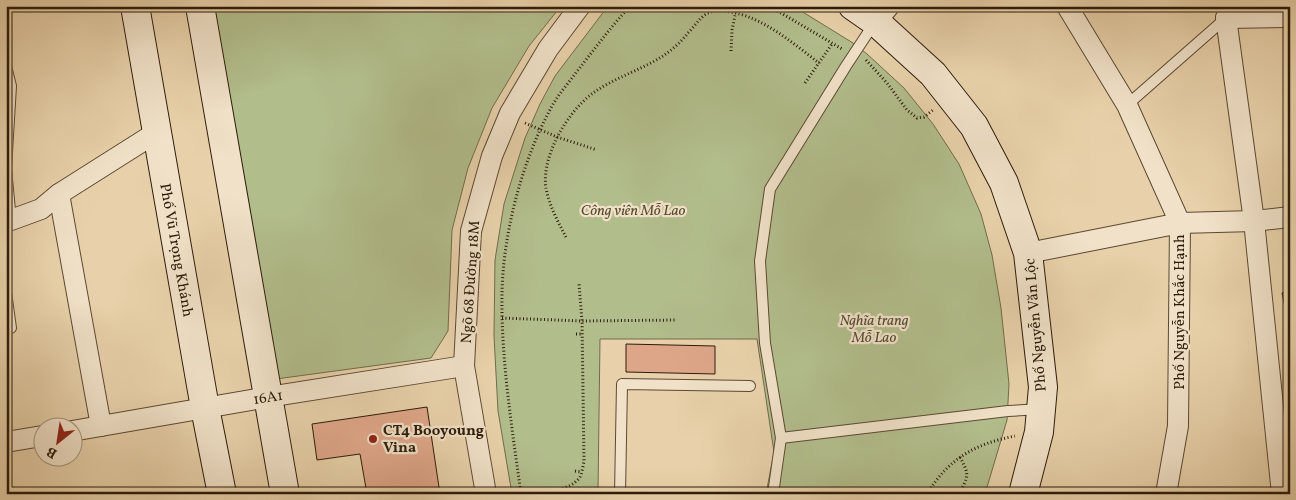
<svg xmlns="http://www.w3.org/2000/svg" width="1296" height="500" font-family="Vollkorn,serif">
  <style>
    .green { fill: #b2bd8c; stroke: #706c4c }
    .building { fill: #dea689; stroke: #2d1c0b }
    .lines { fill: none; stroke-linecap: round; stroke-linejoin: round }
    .lane-casing { stroke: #5c4933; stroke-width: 12 }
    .street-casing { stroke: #5c4933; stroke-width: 22 }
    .secondary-casing { stroke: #2d1c0b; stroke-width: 30 }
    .path { stroke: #2d1c0b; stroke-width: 3; stroke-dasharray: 1 2.5; stroke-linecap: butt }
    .lane { stroke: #f0e1c8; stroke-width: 10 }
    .street { stroke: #f0e1c8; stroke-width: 20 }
    .secondary { stroke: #f0e1c8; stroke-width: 28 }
    .poi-dot { fill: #8f2418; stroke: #f0e1c8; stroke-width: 2 }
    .labels { text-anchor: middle; stroke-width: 4.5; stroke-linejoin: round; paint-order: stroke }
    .park-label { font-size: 15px; font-style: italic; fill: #554c32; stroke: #f0e1c8 }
    .street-label { font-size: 15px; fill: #2d1c0b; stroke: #f0e1c8 }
    .poi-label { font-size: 15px; font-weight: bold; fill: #2d1c0b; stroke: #f0e1c8; text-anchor: start }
  </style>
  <rect width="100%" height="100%" fill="#e8d1aa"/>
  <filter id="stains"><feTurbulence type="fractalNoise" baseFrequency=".004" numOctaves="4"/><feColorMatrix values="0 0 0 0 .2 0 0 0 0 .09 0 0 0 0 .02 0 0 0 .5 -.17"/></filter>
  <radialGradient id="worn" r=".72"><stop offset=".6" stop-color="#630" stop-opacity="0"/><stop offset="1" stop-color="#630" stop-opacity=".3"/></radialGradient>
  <g class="green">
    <polygon points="220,6 561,6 529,46 492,108 468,168 452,230 448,331 431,358 276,379 213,13"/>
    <polygon points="608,6 793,6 853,43 867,54 904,88 933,124 959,164 981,214 992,255 1001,308 1009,384 1007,420 985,494 766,494 774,452 757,339 600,339 598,492 584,494 512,494 498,411 494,336 495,260 504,204 525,138 540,104 555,76"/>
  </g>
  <g class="building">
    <polygon points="1290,291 1290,330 1282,293"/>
    <polygon points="626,344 715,346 715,374 626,372"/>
    <polygon points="427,407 440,494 367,494 360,454 317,460 312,424"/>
  </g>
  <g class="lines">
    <g class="lane-casing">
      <g id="lane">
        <polyline points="6,66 11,86 6,169 11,220 6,230"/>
        <polyline points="1127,105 1226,18"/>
        <polyline points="6,292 11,328"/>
        <polyline points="781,438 1008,411 1041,409"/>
        <polyline points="620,494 622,384 750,386"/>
        <polyline points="773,494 781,438 765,343 760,261 770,189 846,66 875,22"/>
      </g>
    </g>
    <g class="street-casing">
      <g id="street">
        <polyline points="1067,6 1127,105 1180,223 1178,426 1166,494"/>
        <polyline points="1226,18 1254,221 1282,494"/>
        <polyline points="1226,18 1290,17"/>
        <polyline points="876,22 889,6"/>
        <polyline points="59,194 101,426"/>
        <polyline points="6,219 11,220 41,209 59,194 157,132"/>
        <polyline points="1028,253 1180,223 1254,221 1290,217"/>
        <polyline points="72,431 268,397 464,366"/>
        <polyline points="6,442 42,436"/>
        <polyline points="486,494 464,366 471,231 492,156 510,113 548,49 580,6"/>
      </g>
    </g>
    <g class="secondary-casing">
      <g id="secondary">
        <polyline points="135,6 205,408 222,494"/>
        <polyline points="200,6 285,494"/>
        <polyline points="853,6 876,22 933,74 974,126 1004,183 1028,253 1043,387 1039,432 1023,494"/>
      </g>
    </g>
    <g class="path">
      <polyline points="764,6 781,13 842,49"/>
      <polyline points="731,51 732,30 737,6"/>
      <polyline points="866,60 887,83 907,110 917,118 924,117 933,110"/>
      <polyline points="805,83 832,44"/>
      <polyline points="525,123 557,137 597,150"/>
      <path d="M566,237C558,222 549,205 546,188C541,157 567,112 593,93C614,78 641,70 663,56C672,50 681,42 688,33C697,24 703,11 717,11C755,10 790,41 819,63"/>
      <polyline points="502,318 582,321 677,320"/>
      <polyline points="576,334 582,334"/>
      <path d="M960,457C967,471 970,474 962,488"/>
      <polyline points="575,471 581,472"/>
      <path d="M521,494C512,428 501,360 502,294C503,233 522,161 551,108C557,96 567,85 575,74C593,51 610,28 630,6"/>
      <path d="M528,494C544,491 570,492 580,477C582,473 583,466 584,461L582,321L579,284"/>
      <path d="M927,494C949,458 975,444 1015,436"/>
    </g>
    <use href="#lane" class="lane"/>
    <use href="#street" class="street"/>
    <use href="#secondary" class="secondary"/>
  </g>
  <circle class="poi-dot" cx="373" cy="439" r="5"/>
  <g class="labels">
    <g class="park-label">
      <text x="633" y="215">Công viên Mỗ Lao</text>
      <text x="874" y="325">Nghĩa trang<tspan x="874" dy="17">Mỗ Lao</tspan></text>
    </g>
    <g class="street-label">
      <text transform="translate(177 250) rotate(80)" y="5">Phố Vũ Trọng Khánh</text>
      <text transform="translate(470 282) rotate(-86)" y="5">Ngõ 68 Đường 18M</text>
      <text transform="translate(1179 312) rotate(-90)" y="5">Phố Nguyễn Khắc Hạnh</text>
      <text transform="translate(1035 325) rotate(-95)" y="5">Phố Nguyễn Văn Lộc</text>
      <text transform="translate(268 397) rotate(-9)" y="5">16A1</text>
    </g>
    <g class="poi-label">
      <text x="383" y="435">CT4 Booyoung<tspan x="383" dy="17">Vina</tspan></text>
    </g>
  </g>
  <rect width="1296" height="500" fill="none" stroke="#e8d1aa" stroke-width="25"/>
  <rect x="8" y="8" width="1281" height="485" fill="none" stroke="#2d1c0b" stroke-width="2.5"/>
  <rect x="12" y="12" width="1271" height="475" fill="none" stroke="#2d1c0b"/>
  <g transform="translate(58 442) rotate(210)"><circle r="24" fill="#f0e1c8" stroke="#a2927c"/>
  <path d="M0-4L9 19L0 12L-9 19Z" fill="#8f2418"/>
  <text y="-8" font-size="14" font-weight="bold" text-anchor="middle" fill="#2d1c0b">B</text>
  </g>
  <rect width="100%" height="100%" filter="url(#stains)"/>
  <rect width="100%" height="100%" fill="url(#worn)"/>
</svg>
